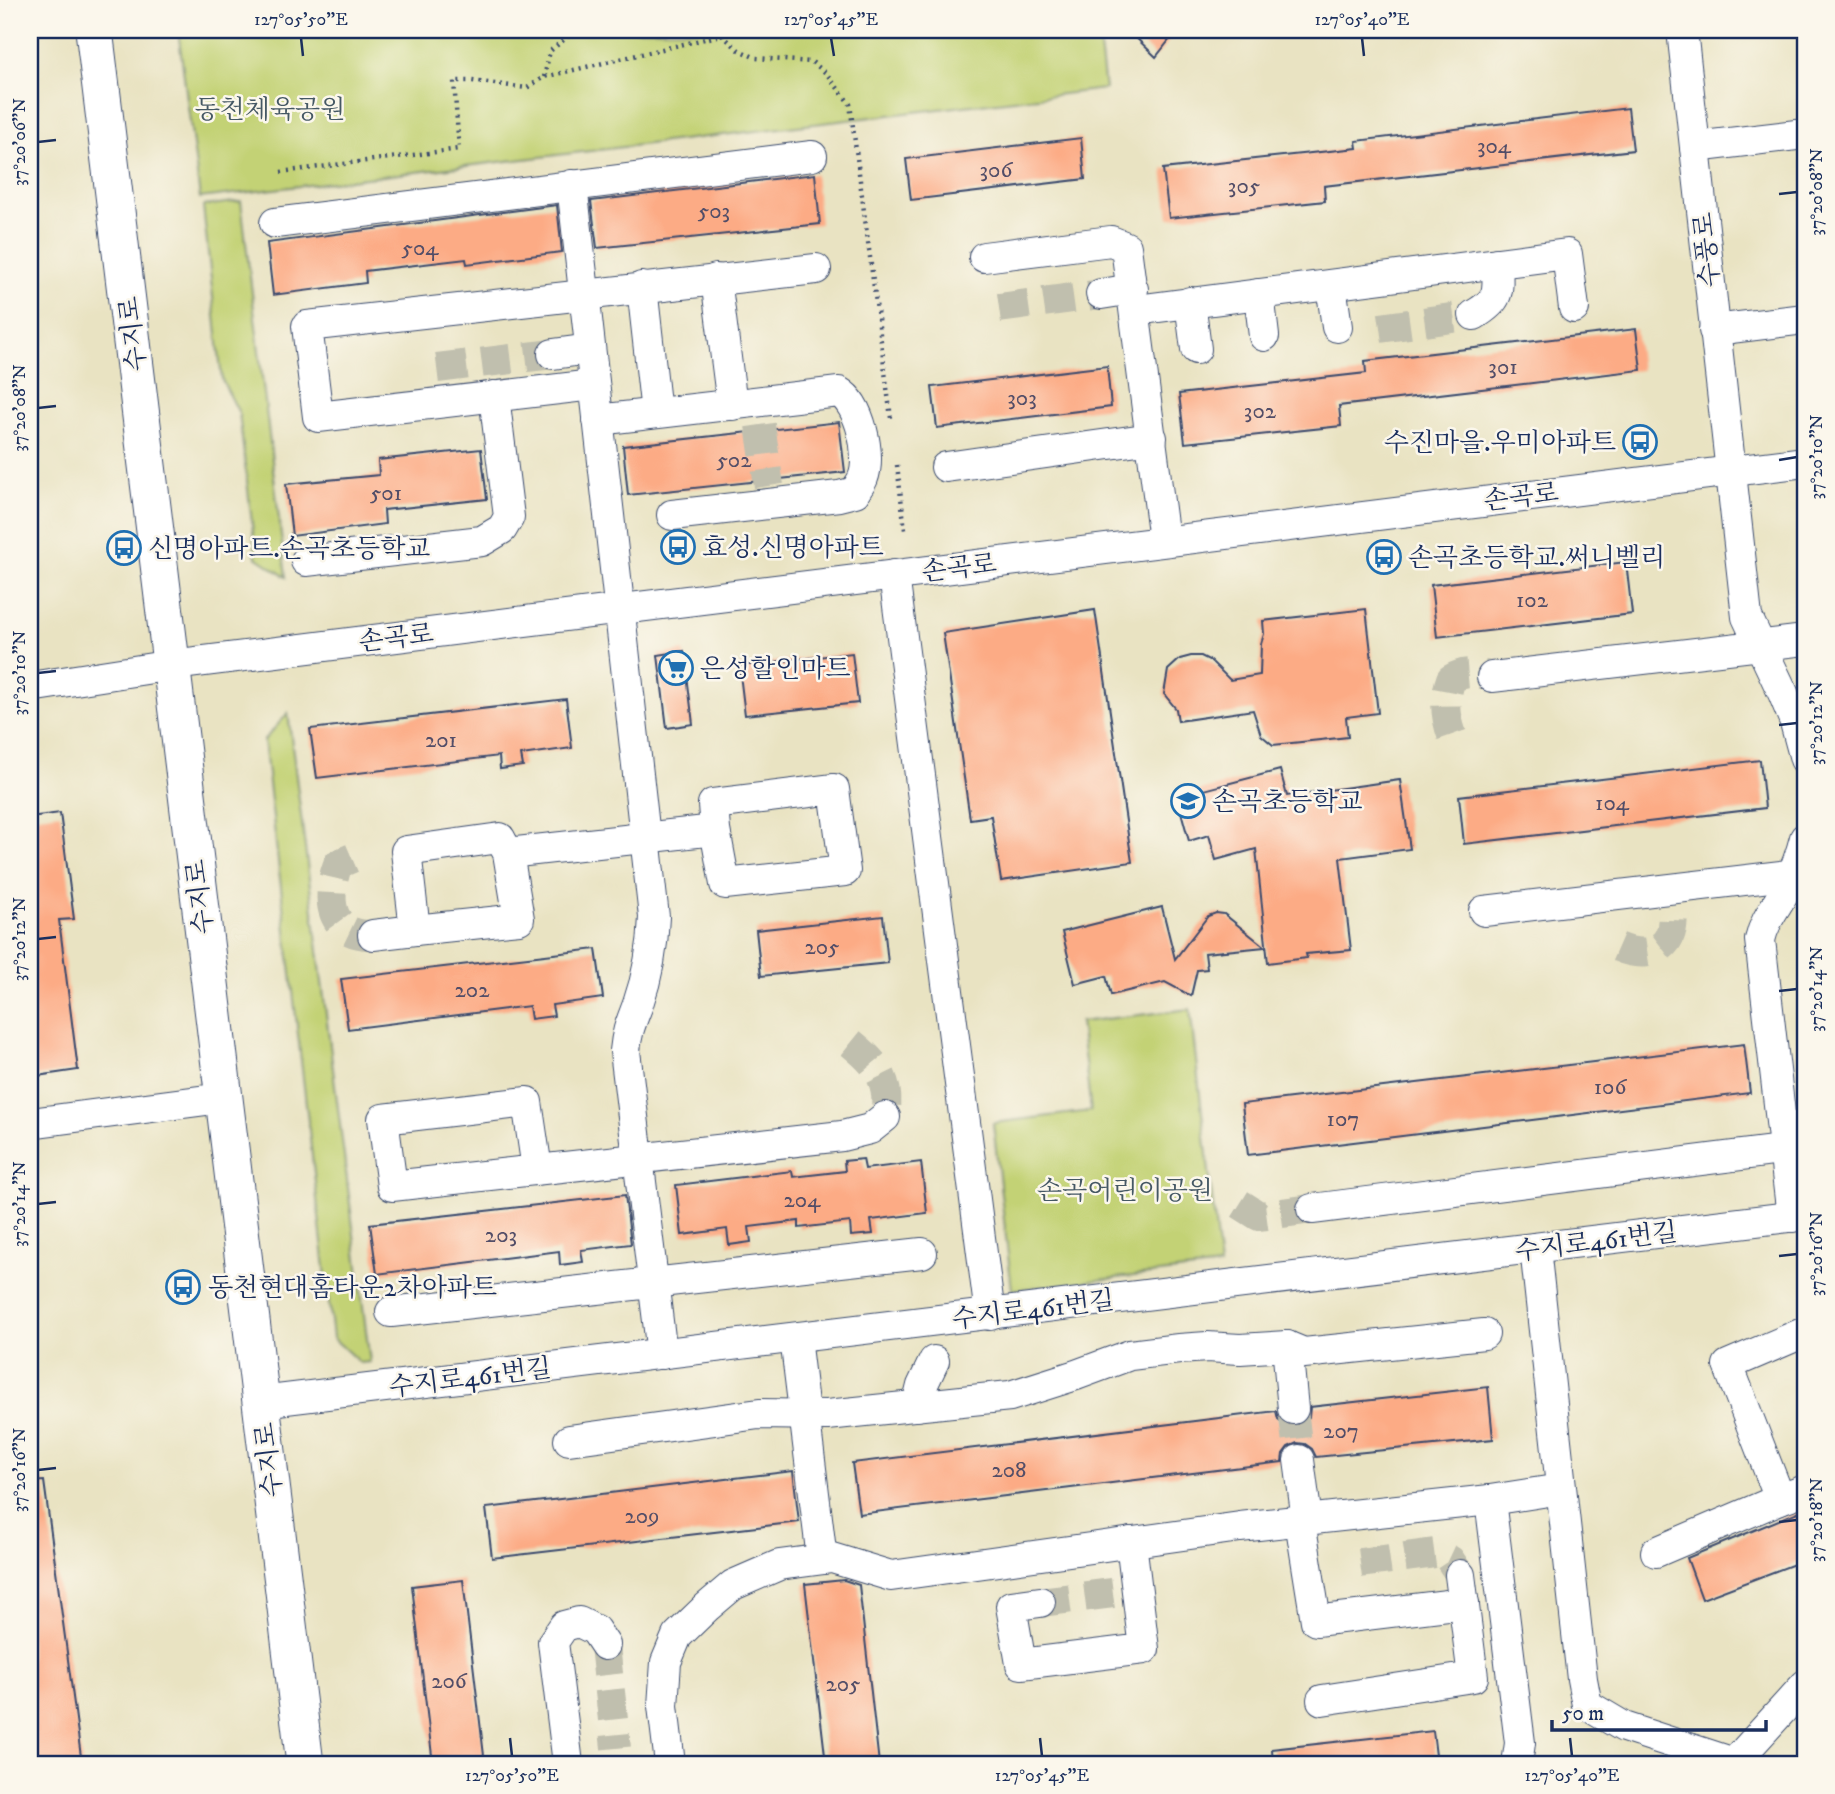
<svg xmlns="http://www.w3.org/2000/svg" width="1835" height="1794" font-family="'IM FELL DW Pica','Noto Serif KR',serif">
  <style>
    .green { fill: #c3d275; stroke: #6f806a; stroke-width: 2 }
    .building { fill: #fcab85 }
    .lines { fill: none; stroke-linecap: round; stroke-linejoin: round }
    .minor-tunnel { stroke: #c0bfae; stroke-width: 30; stroke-dasharray: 30 15; stroke-linecap: butt }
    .minor-casing { stroke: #3a4a6d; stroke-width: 32 }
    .major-casing { stroke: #3a4a6d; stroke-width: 39 }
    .path { stroke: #3a4a6d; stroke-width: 4.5; stroke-dasharray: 2 5; stroke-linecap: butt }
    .minor { stroke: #fff; stroke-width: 30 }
    .major { stroke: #fff; stroke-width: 37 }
    .ticks { fill: none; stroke: #1b2f5e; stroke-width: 2.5 }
    .labels { text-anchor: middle; stroke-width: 5; stroke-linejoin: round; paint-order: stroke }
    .number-label { font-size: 23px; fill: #534e68 }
    .park-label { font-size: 26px; fill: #455864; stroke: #fbf7ec }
    .street-label { font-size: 26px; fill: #1b2f5e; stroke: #fbf7ec }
    .poi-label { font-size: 26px; fill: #1b2f5e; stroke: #fbf7ec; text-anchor: start }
    .neatline { fill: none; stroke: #1b2f5e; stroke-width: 2.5 }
    .ticks-label { font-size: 18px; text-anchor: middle; fill: #1b2f5e }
  </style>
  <rect width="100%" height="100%" fill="#fbf7ec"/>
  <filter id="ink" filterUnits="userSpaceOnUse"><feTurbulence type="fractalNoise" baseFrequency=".0143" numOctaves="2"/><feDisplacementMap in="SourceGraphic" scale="14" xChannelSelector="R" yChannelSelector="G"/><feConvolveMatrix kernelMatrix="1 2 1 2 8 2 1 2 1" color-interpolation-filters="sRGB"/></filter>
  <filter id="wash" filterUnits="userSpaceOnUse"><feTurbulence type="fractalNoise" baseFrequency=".00686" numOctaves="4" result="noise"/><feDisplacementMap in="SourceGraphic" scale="28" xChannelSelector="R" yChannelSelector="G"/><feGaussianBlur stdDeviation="1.57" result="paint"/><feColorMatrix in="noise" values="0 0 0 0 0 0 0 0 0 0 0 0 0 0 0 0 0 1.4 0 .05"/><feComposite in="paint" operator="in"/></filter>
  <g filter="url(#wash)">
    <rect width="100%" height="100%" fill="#e9e3c2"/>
    <g class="green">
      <polygon points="178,30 1098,30 1105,89 200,198"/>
      <polygon points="241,201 286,577 256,557 239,413 222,380 203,206"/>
      <polygon points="288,713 370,1362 360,1363 333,1338 264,740"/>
      <polygon points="1190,1009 1220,1266 1012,1290 993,1123 1091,1111 1080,1022"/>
    </g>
    <g id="blocks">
      <g class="building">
        <polygon points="1128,30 1177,30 1156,57"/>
        <polygon points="1628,108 1633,150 1324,186 1325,201 1169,218 1163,169 1357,148 1356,141"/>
        <polygon points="1081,138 1085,179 911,200 906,159"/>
        <polygon points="815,174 820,224 597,248 591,201"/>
        <polygon points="557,205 562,252 467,264 466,259 365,271 366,283 273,295 267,243"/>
        <polygon points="1636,329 1641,370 1339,406 1341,426 1185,443 1179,394 1366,373 1365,361"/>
        <polygon points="1107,366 1111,407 937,428 932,387"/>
        <polygon points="839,422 845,472 628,495 623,446"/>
        <polygon points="481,449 487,499 384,510 385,524 292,536 286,484 379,475 378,460"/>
        <polygon points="1626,562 1632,614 1437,637 1431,585"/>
        <polygon points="1366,609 1378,713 1346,717 1348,737 1273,745 1261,735 1253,710 1178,721 1176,709 1164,694 1168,670 1180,659 1191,656 1201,656 1211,661 1230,680 1260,675 1261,644 1264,634 1263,621"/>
        <polygon points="1095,610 1132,862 1001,881 991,816 970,819 943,633"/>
        <polygon points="684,651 693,724 667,728 658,655"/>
        <polygon points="852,653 858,703 745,715 739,666"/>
        <polygon points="566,699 572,748 521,755 523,766 500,769 499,756 317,778 310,729"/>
        <polygon points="1760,760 1765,808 1464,844 1459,796"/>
        <polygon points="1280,770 1287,796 1400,780 1410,849 1340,858 1351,950 1306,954 1307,958 1268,963 1256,849 1216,860 1209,835 1189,841 1177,797"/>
        <polygon points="60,813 74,919 59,920 78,1070 30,1077 30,817"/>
        <polygon points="1162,907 1175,959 1208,916 1216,913 1224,914 1265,947 1205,953 1207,969 1197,970 1191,996 1165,982 1111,995 1106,976 1075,984 1062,932"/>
        <polygon points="883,916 888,963 761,976 756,930"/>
        <polygon points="596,949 603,998 552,1005 554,1016 531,1019 529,1006 348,1029 341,979"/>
        <polygon points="1744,1044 1750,1093 1248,1155 1242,1104"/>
        <polygon points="863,1159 865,1169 921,1162 927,1213 871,1220 873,1234 851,1236 850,1222 799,1228 799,1221 749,1227 751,1242 729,1245 727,1229 682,1235 676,1185 792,1171 793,1177 845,1171 844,1161"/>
        <polygon points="625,1195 631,1244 581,1250 583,1262 560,1265 559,1251 377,1274 370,1224"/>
        <polygon points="1488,1387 1493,1439 1316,1457 1312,1449 1305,1444 1297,1443 1288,1447 1283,1454 1282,1462 859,1514 852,1463 1276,1411 1278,1419 1285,1425 1295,1426 1303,1424 1309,1417 1310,1407"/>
        <polygon points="793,1471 799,1522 492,1558 486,1508"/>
        <polygon points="44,1481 82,1764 30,1764 30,1482"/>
        <polygon points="1805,1509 1805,1560 1702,1599 1687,1558"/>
        <polygon points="463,1580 485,1764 433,1764 412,1586"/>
        <polygon points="844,1580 859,1585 879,1764 826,1764 805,1584"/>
        <polygon points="1433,1731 1437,1764 1273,1764 1272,1749"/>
      </g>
    </g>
  </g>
  <g filter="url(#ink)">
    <use href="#blocks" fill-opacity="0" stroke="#3a4a6d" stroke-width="2"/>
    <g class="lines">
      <g class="minor-tunnel">
        <polyline points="999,308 1101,294"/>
        <polyline points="1380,328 1474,315"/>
        <polyline points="437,368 553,354"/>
        <polyline points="760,425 769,486"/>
        <path d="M1452,735C1445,715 1444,699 1451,679C1466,670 1476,673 1492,677"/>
        <path d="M352,858L338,864C325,898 329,937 373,935"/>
        <path d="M1618,947C1650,961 1677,948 1672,910"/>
        <path d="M851,1043C878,1065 891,1081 885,1117"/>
        <polyline points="1240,1204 1259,1216 1312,1209"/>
        <polyline points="1293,1409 1299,1460"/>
        <polyline points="1360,1563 1435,1553 1450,1560 1460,1575"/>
        <polyline points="1040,1602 1113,1593"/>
        <polyline points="605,1645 616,1748"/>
      </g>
      <g class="minor-casing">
        <g id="minor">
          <polyline points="1682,30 1747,617 1783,693 1795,722 1805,759"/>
          <polyline points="1695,147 1805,134"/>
          <path d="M572,185L654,917C653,947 648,975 638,1004C631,1023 627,1030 625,1051L662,1354"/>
          <polyline points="275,223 812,156"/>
          <polyline points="984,257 1111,241 1126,247 1164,540"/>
          <polyline points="716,279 732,405"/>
          <polyline points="1331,285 1337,327"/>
          <polyline points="642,287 656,413"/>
          <polyline points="1101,294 1133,289"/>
          <polyline points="1259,294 1264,336"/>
          <polyline points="1190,302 1196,349"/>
          <polyline points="1136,310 1567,254 1574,308"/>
          <path d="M1474,315C1501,299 1498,292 1497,263"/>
          <polyline points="1714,330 1805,319"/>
          <polyline points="553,354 590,349"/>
          <polyline points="593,385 318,417 307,326 816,269"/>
          <path d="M598,420L839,392C860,404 872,456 863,478C861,483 857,488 855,492L839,496L672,515"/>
          <polyline points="946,467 1152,438"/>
          <polyline points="306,561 482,541 502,529 509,517 494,396"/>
          <polyline points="894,575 990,1315"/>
          <polyline points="1492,677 1805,640"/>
          <polyline points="30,687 172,665 1805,462"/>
          <polyline points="508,853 519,919 415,930 406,851 500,838 508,853 715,830 713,804 834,789 845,871 725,884 715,830"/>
          <polyline points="1484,911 1805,873"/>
          <polyline points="373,935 415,930"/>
          <polyline points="30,1123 222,1098"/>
          <polyline points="537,1169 527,1102 383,1119 392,1186 842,1136 870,1129 885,1117"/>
          <polyline points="1312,1209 1805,1147"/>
          <path d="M1792,1217L1760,940C1765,918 1778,905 1788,885C1795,870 1801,854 1805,838"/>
          <polyline points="1535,1248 1582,1679 1587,1705 1624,1727 1734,1763"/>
          <polyline points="391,1312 922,1253"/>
          <polyline points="1805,1332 1728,1365 1780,1499 1805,1490"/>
          <polyline points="795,1338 822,1559"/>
          <polyline points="1287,1346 1293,1409"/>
          <polyline points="261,1402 1805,1215"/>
          <polyline points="917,1406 922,1386 934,1361"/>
          <polyline points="569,1440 759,1414 827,1415 1010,1396 1076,1375 1130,1355 1179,1349 1207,1347 1240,1349 1287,1346 1304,1353 1484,1334"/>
          <polyline points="1299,1460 1307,1520"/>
          <polyline points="1490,1500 1520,1743 1517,1764"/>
          <polyline points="1300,1521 1316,1621 1464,1603"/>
          <polyline points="1656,1552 1780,1499"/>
          <polyline points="1040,1602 1011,1606 1021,1664 1144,1649 1131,1542"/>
          <polyline points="1322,1700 1473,1677 1460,1575"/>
          <polyline points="568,1764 553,1642 564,1626 579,1622 595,1630 605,1645"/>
          <polyline points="670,1764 663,1706 666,1662 677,1636 707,1607 733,1585 779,1565 832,1558 891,1576 1240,1527 1490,1500 1561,1489"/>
          <polyline points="1733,1764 1805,1685"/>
        </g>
      </g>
      <g class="major-casing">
        <polyline id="major" points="94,30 305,1764"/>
      </g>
      <g class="path">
        <polyline points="722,35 739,50 756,58 812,62 826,73 850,104 891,418"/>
        <polyline points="544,77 550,51 576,30"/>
        <polyline points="281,172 459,149 454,81 472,81 527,88 544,77 743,30"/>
        <polyline points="897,465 905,530"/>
        <polyline points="1799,1758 1805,1750"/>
        <polyline points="1795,1763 1805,1735"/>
      </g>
      <use href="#minor" class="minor"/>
      <use href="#major" class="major"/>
    </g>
  </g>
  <path class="ticks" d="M301,38L303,56M831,38L834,56M1362,38L1364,56M38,142L56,140M1779,194L1797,192M38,408L56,406M1779,460L1797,457M38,673L56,671M1779,725L1797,723M38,939L56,937M1779,991L1797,989M38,1204L56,1202M1779,1256L1797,1254M38,1470L56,1468M1779,1522L1797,1520M510,1738L512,1756M1040,1738L1042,1756M1570,1738L1572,1756"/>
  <defs>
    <g id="bus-ring" transform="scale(1.75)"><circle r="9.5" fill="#fbf7ec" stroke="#1f6fb2" stroke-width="1.5"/><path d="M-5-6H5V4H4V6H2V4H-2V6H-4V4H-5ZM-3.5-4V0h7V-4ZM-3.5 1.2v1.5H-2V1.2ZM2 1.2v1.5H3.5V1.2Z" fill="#1f6fb2"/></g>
    <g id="supermarket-ring" transform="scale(1.75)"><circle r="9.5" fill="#fbf7ec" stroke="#1f6fb2" stroke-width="1.5"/><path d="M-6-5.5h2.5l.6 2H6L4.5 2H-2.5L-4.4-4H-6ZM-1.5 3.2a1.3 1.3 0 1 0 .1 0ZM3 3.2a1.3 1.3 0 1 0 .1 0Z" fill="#1f6fb2"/></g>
    <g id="school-ring" transform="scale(1.75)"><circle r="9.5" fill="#fbf7ec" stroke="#1f6fb2" stroke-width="1.5"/><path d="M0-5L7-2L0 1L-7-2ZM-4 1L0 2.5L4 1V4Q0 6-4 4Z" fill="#1f6fb2"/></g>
  </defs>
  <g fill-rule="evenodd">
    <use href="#bus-ring" x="1640" y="442"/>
    <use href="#bus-ring" x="678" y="547"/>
    <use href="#bus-ring" x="124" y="548"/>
    <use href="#bus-ring" x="1384" y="557"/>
    <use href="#supermarket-ring" x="676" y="668"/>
    <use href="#school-ring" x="1188" y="801"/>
    <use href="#bus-ring" x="183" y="1287"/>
  </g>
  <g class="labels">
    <g class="number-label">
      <text x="1494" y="153">304</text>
      <text x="996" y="177">306</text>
      <text x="1244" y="193">305</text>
      <text x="714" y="218">503</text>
      <text x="420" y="255">504</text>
      <text x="1503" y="374">301</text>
      <text x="1022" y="405">303</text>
      <text x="1260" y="418">302</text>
      <text x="734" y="467">502</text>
      <text x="386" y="500">501</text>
      <text x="1532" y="607">102</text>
      <text x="441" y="747">201</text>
      <text x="1612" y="810">104</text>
      <text x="822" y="954">205</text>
      <text x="472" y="997">202</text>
      <text x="1610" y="1094">106</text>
      <text x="1343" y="1126">107</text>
      <text x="802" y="1207">204</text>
      <text x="501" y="1242">203</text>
      <text x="1341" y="1438">207</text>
      <text x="1009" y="1477">208</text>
      <text x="642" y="1523">209</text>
      <text x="449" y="1688">206</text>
      <text x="843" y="1691">205</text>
    </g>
    <g class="park-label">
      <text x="270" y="118">동천체육공원</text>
      <text x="1125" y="1199">손곡어린이공원</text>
    </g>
    <g class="street-label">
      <text transform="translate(1706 250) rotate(-96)" y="9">수풍로</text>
      <text transform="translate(132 334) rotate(-97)" y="9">수지로</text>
      <text transform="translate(1521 496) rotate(-7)" y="9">손곡로</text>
      <text transform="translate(959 567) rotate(-7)" y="9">손곡로</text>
      <text transform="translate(396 637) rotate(-7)" y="9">손곡로</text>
      <text transform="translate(199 897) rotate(-97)" y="9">수지로</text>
      <text transform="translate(1596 1241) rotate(-7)" y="9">수지로461번길</text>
      <text transform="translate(1033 1309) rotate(-7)" y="9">수지로461번길</text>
      <text transform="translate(470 1377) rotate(-7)" y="9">수지로461번길</text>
      <text transform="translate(268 1460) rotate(-97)" y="9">수지로</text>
    </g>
    <g class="poi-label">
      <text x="1616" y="451" text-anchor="end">수진마을.우미아파트</text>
      <text x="702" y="556">효성.신명아파트</text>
      <text x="148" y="557">신명아파트.손곡초등학교</text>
      <text x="1408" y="566">손곡초등학교.써니벨리</text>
      <text x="700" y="677">은성할인마트</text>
      <text x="1212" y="810">손곡초등학교</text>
      <text x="208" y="1296">동천현대홈타운2차아파트</text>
    </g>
  </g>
  <rect width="1835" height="1794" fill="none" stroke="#fbf7ec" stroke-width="77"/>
  <path d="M1552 1720v10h214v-10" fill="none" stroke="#1b2f5e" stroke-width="3.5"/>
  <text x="1562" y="1720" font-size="21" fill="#1b2f5e" stroke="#fbf7ec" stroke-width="5" paint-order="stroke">50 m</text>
  <rect x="38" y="38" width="1759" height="1718" class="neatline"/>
  <g class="ticks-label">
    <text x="301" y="25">127°05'50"E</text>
    <text x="831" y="25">127°05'45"E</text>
    <text x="1362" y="25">127°05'40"E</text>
    <text transform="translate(19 142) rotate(-90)" y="6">37°20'06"N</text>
    <text transform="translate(1816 192) rotate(-90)" y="6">37°20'08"N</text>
    <text transform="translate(19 408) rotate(-90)" y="6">37°20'08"N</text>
    <text transform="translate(1816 457) rotate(-90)" y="6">37°20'10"N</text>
    <text transform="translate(19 673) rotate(-90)" y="6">37°20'10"N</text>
    <text transform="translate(1816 723) rotate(-90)" y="6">37°20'12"N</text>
    <text transform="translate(19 939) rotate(-90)" y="6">37°20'12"N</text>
    <text transform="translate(1816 989) rotate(-90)" y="6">37°20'14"N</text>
    <text transform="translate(19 1204) rotate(-90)" y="6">37°20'14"N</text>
    <text transform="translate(1816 1254) rotate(-90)" y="6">37°20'16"N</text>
    <text transform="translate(19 1470) rotate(-90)" y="6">37°20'16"N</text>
    <text transform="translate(1816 1520) rotate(-90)" y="6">37°20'18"N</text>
    <text x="512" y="1781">127°05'50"E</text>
    <text x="1042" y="1781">127°05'45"E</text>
    <text x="1572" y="1781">127°05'40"E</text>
  </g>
</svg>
